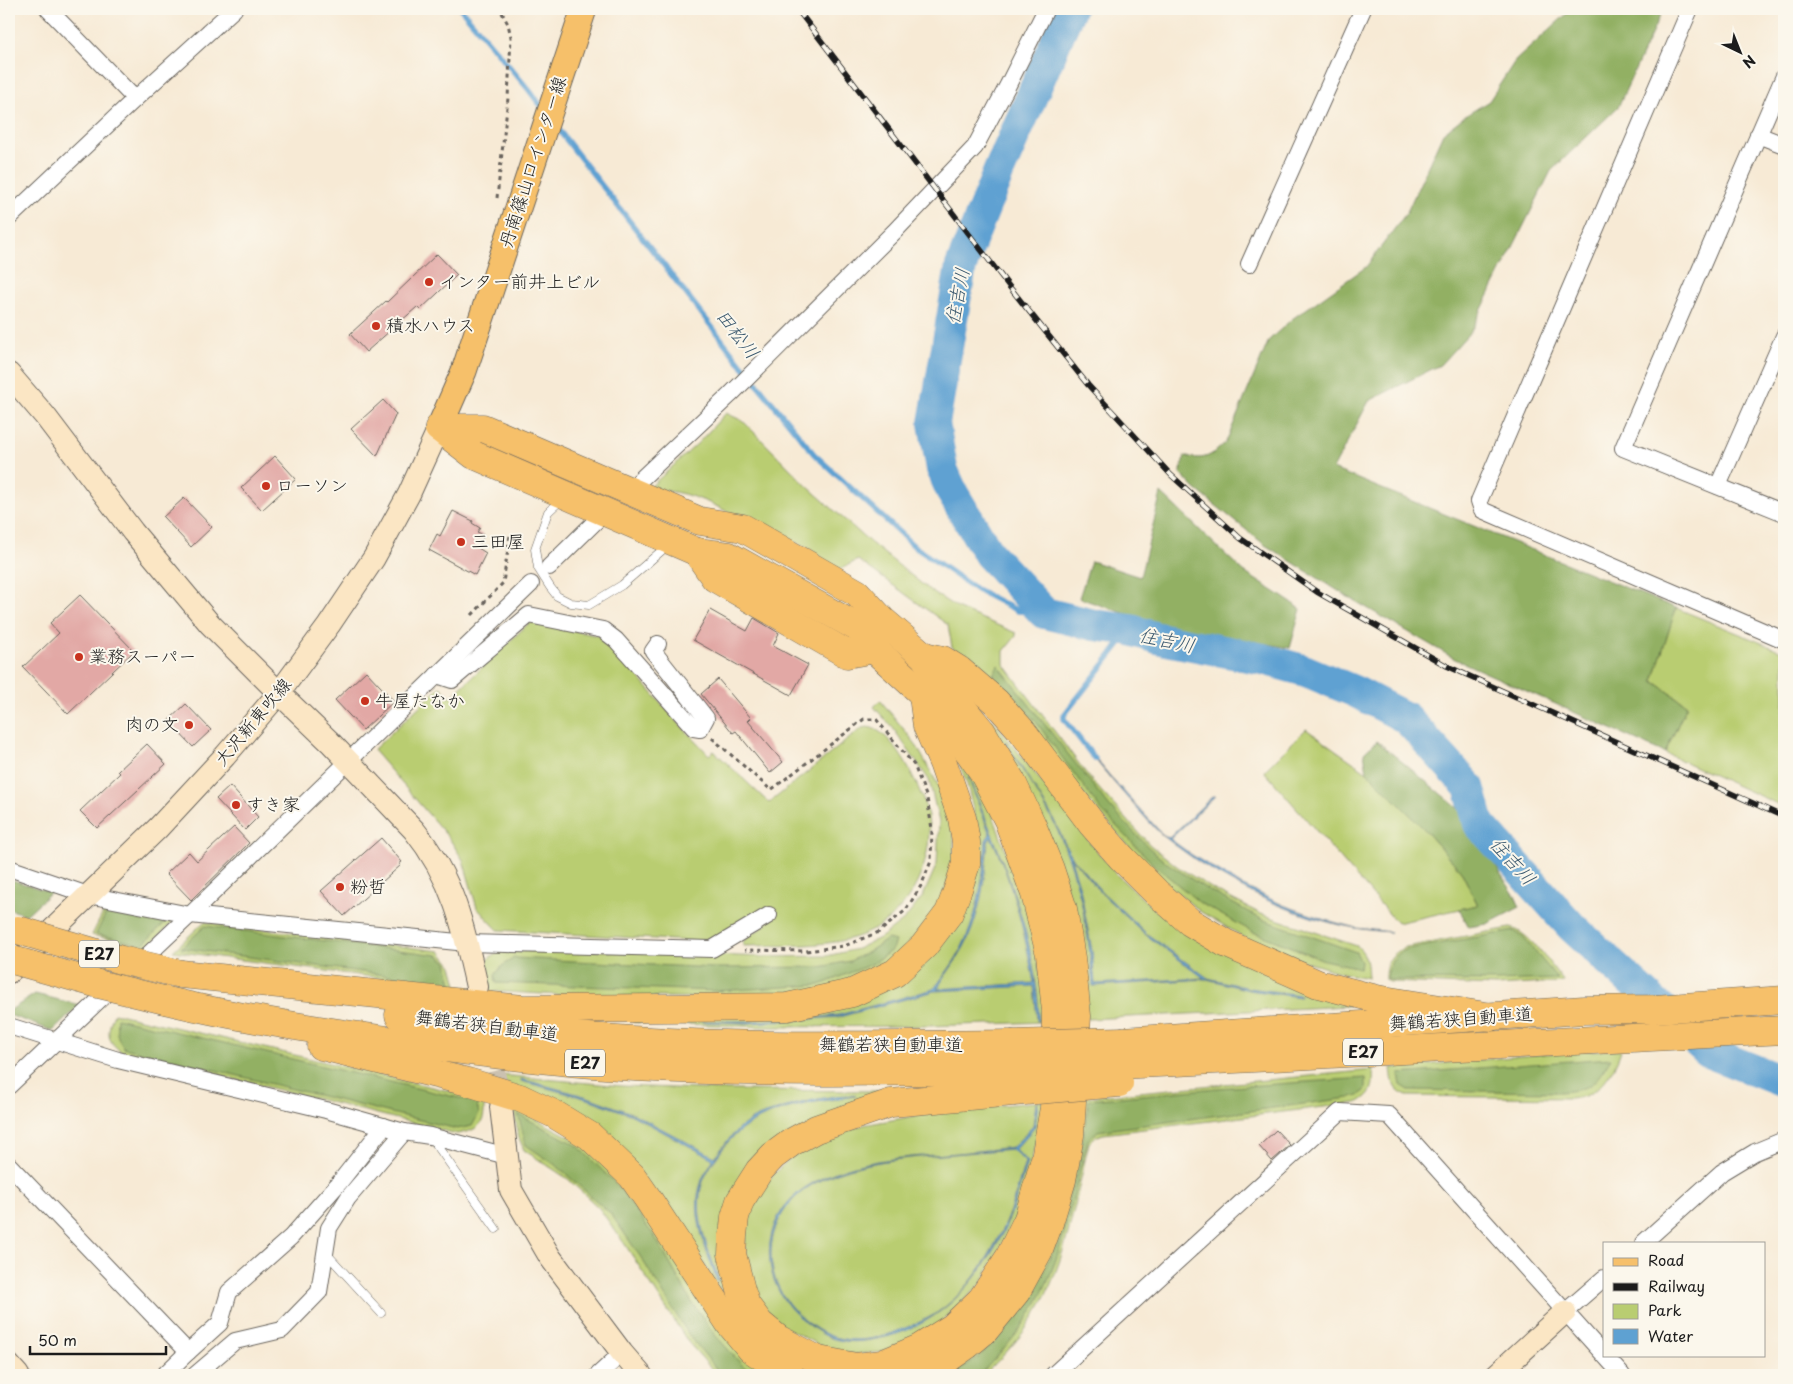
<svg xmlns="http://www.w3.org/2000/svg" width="1793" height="1384" font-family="'Playpen Sans','Klee One',sans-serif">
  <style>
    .green { fill: #b9cd71; stroke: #6a7446 }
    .forest { fill: #92b063; stroke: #576640 }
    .water { fill: #5ea1d2; stroke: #3d5e77; fill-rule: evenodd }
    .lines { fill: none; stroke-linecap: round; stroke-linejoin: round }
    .stream { stroke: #5ea1d2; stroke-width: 5.5 }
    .river { stroke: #5ea1d2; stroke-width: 32 }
    .building { fill: #e2a8a5 }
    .secondary-tunnel { stroke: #cbc1b0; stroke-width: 22; stroke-dasharray: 22 11; stroke-linecap: butt }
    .lane-casing { stroke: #69645d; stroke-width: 9 }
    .street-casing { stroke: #69645d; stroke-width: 18 }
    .secondary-casing { stroke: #69645d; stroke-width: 24 }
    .primary-casing { stroke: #69645d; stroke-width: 27 }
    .highway-casing { stroke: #69645d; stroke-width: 29 }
    .path { stroke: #69645d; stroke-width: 3; stroke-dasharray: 4 4; stroke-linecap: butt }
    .lane { stroke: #fff; stroke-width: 8 }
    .street { stroke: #fff; stroke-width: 16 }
    .secondary { stroke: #fbe6c4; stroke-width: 22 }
    .primary { stroke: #f6c06b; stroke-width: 25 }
    .highway { stroke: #f6c06b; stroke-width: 28 }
    .rail-casing { stroke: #1c1c1c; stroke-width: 5.5 }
    .rail { stroke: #fbf7ec; stroke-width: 4; stroke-dasharray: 11; stroke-linecap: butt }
    .highway-bridge-casing { stroke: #69645d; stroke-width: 29; stroke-linecap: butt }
    .highway-bridge { stroke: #f6c06b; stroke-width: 28 }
    .poi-dot { fill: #c8321e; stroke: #fbf7ec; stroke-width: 2 }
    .labels { text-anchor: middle; stroke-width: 4; stroke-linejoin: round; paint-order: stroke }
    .shield { fill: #fbf7ec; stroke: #5f5e5a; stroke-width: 1 }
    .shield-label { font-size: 16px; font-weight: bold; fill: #1c1c1c }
    .street-label { font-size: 18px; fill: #1c1c1c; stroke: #fbf7ec }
    .poi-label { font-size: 18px; fill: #1c1c1c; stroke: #fbf7ec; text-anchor: start }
    .water-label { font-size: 19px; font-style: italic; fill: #3a586e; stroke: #fbf7ec }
  </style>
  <rect width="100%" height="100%" fill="#fbf7ec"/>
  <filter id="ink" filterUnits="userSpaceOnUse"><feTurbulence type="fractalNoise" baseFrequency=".02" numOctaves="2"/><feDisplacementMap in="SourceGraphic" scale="10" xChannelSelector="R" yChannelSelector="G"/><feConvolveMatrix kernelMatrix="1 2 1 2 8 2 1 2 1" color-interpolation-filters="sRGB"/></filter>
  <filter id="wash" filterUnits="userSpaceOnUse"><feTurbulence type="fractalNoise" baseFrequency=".0096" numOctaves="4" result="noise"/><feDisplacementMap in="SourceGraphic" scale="20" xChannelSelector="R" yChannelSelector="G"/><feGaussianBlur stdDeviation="1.12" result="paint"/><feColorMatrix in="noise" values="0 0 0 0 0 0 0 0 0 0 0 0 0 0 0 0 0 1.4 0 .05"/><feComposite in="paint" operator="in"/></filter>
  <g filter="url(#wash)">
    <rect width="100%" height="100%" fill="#f7ead5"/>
    <g class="green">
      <path d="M726,413L743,421L808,487L871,543L932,592L959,609L1016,633V636L1004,651V664L1092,781L1150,845L1178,867L1216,891L1261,914L1357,946C1368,955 1367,965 1368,978L1342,973L1291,957L1249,940L1201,912L1151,872L968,661L952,647L948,625L858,560L834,572C824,559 813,550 798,543C790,540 780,540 772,536C731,515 699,490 651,490L649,488L698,443Z"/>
      <polygon points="1676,608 1784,652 1784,807 1665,753 1687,705 1653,681"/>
      <path d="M533,622L604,637L673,717L709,755L714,751L769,803L862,728C890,719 924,794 928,816C935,866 906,922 856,937C820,948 780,945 743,946V941L772,920L708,942L498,930L477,908L463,860L449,838L373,750L440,687L451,697L528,624Z"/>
      <polygon points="880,700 915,743 942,792 954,836 953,866 937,911 900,954 872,971 824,990 715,998 561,995 488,991 484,966 490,957 502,951 611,951 765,957 827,956 857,949 883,936 905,919 923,896 937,864 939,822 929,780 893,728 874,707"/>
      <polygon points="992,719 1091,844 1119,877 1154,909 1193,937 1348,998 1348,1006 1088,1019 988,722"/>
      <polygon points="1306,729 1367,772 1424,829 1461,871 1478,905 1397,923 1264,771"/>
      <polygon points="964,763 988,801 1032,926 1047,1022 928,1026 764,1027 633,1022 632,1019 906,977 976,821 967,784 960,766"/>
      <polygon points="106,907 166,916 172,923 146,948 92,935"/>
      <polygon points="204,922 440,951 452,966 458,988 173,951"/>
      <path d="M1510,928C1527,929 1553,968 1564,982L1497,986L1390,982L1385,980C1384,964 1391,953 1406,947Z"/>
      <path d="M114,1013L483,1099C487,1123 480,1130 457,1134L326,1101L124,1053C105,1042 107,1031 114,1013Z"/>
      <path d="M1621,1050C1616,1067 1603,1089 1585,1096C1581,1098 1574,1097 1570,1098L1407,1096C1392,1090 1393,1083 1391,1068L1578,1051Z"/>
      <path d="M1373,1070C1374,1087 1373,1094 1357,1103L1103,1134L1095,1137L1089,1143C1074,1205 1065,1274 1027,1327C1015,1344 999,1360 984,1375H942L1086,1097Z"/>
      <polygon points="500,1075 622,1086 724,1090 885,1091 746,1168 732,1310 665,1200 499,1078"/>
      <polygon points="1044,1101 1022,1205 981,1284 938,1325 883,1352 854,1354 832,1352 779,1324 762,1305 749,1276 745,1247 746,1226 757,1200 771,1177 788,1160 810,1144 863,1125 944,1111"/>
      <polygon points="513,1107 583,1144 614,1175 766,1375 717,1375 688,1342 626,1246 599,1208 568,1179 524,1150 519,1138"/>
    </g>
    <g class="forest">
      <path d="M1572,9H1663L1618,107L1551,171L1471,331L1440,365L1369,401L1333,469L1676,608L1653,681L1687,705L1665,753L1455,659L1348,597L1265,545L1194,488L1180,473L1185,456C1206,461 1211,456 1226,442L1269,340L1292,319L1366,267L1407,212L1443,133L1465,116L1489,101L1515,61Z"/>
      <polygon points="1161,493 1244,572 1301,609 1290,648 1162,626 1079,598 1091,561 1140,577"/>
      <polygon points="998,665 1109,806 1148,847 1164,861 1205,888 1261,919 1356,952 1361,962 1360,968 1324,960 1253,932 1200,903 1153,864 1101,810 1033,718 992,677"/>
      <polygon points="1377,741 1459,809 1515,896 1520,907 1487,924 1469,927 1459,909 1478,905 1461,871 1424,829 1367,772 1364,753"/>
      <polygon points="9,879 50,892 50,893 26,915 9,909"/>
      <polygon points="108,909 162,917 167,921 142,945 96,934"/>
      <polygon points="205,926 438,955 447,962 452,984 181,948"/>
      <path d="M1514,931L1522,936L1558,979L1497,981L1390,980L1387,979C1388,965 1394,954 1407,949Z"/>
      <polygon points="888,939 895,941 892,950 874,963 820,985 715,991 496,983 495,975 502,966 514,958 715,968 820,967 850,961 868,952"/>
      <polygon points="35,994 80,1005 53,1031 9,1015 9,1011"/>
      <path d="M117,1018L476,1102L479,1113L472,1126L457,1129L124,1048C116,1037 116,1031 117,1018Z"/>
      <path d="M1611,1058C1594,1085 1592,1089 1560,1092L1409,1090L1401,1085L1399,1074Z"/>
      <path d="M1366,1078V1088L1361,1094L1349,1098L1098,1131L1088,1140C1070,1203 1062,1272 1022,1326C1010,1344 994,1359 980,1375H951L979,1357L1020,1312L1045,1268L1055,1246L1080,1156L1089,1100L1217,1088Z"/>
      <polygon points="518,1114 578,1146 619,1187 656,1239 691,1301 715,1335 743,1366 756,1375 721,1375 689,1335 640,1256 611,1214 557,1166 526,1145"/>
    </g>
    <g class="water">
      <path d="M1005,741L1052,816L1067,848L1075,861L1102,892L1147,934L1208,978L1249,988L1300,995V997L1249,990L1207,979L1093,986C1089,928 1078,869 1051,817C1037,791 1020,767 1004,742ZM1070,856L1101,893L1146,935L1204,978L1095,984L1092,951L1080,888Z"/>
      <path d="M1085,746L1109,775L1162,834L1169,838L1214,795L1215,796L1170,839L1192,855L1239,884L1283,905L1326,920L1356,928L1391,932C1308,928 1226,886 1162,835C1155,829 1148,820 1141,813C1121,791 1102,769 1085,746Z"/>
      <path d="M968,777H969C1000,855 1037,935 1039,1021H1037L1034,986L935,991L839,1017L750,1023L702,1022V1021H751L810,1018L839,1015L934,989C944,975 955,962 962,947C979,913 983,877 986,840L990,834ZM991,837C1013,882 1025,934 1034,983L937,989C945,975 956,962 964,947C981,914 985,878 988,841Z"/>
      <path d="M521,1079L588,1097L634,1114L715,1157C725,1144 735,1129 750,1121C768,1110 838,1091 856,1096C814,1102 766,1107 734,1136C727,1142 722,1150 717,1157C709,1168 701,1181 700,1195C696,1223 710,1254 719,1280L717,1281C707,1251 690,1214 701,1183C703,1174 710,1167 713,1159L632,1115L588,1099L521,1081Z"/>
      <path d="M1036,1103H1038L1035,1127L1015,1149L1027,1162C1021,1183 1015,1205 1006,1226C982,1278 943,1323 886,1337C868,1341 852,1344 834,1339C824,1336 816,1330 808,1324C757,1288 755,1216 811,1184C850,1161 890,1159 934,1155C961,1153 987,1150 1013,1147L1033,1126ZM1012,1149L1025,1162C1021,1176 1017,1191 1012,1205C998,1245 973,1288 938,1312C926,1320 913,1325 900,1330C879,1339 856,1343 834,1337C818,1332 805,1321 794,1310C758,1271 765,1215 810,1186C846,1164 888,1160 930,1156C957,1154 985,1151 1012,1149Z"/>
    </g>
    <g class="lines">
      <g class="stream">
        <polyline points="461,9 529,90 544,110"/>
        <polyline points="554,124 740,363 814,454 915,547 977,590 1018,611 1044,613"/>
        <polyline points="1095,759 1064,719 1064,715 1131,630"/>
      </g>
      <polyline class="river" points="1070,9 999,171 961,266 934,423 942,469 953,494 989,554 1044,613 1094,625 1131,630 1157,638 1263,659 1306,671 1356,692 1406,718 1469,787 1479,824 1572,927 1708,1052 1784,1082"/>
    </g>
    <g id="blocks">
      <g class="building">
        <polygon points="437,254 457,275 420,310 417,307 366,352 350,334 386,301 387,302"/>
        <polygon points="383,400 396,414 377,456 351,429"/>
        <polygon points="275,456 296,479 262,510 241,488"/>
        <polygon points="184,498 212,527 191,547 163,517"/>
        <polygon points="453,511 473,521 472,523 480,528 477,532 484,535 478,548 486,553 475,575 429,550 437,534 440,536"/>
        <polygon points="80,595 134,651 68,714 23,667 59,633 50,623"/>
        <polygon points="710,610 747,631 754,618 779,633 773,646 808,665 791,695 693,640"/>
        <polygon points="366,671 394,701 363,730 335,700"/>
        <polygon points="718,679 751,718 748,721 783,762 770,773 736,731 733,733 701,694"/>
        <polygon points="186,704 211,730 193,747 168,721"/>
        <polygon points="147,744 166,764 97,828 80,811 120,773 118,771"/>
        <polygon points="230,786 258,817 245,830 216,799"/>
        <polygon points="234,827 249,843 191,900 166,874 189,852 197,861"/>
        <polygon points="381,838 402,862 399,864 401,865 344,916 321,891"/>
        <polygon points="1276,1130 1290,1145 1272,1161 1259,1146"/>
      </g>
    </g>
  </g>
  <g filter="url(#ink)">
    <use href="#blocks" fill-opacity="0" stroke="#69645d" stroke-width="1"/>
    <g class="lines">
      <polyline class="secondary-tunnel" points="487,1039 501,1106"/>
      <g class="lane-casing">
        <g id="lane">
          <polyline points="562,499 548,512 535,549 538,568 550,587 557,596 571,603 589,605 622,585 667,546"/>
          <polyline points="433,1140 496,1229"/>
          <polyline points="327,1254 381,1313"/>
        </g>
      </g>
      <g class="street-casing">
        <g id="street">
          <polyline points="48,9 135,99"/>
          <polyline points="1690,9 1479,501 1482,510 1784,640"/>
          <polyline points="1784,76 1623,448 1784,513"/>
          <polyline points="1758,135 1784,145"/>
          <polyline points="9,218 135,99 234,9"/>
          <polyline points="1249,264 1363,9"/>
          <polyline points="639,481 730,395 894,232 975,147 1008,85 1046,9"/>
          <polyline points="1718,486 1784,336"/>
          <polyline points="549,567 597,520"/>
          <polyline points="437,675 452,680 529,615 603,630 616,640 694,728 700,729 706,718 653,651 658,644"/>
          <polyline points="9,868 88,895 190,915 467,943 712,949 769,915"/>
          <polyline points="135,967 190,915 531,584"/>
          <polyline points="9,1026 118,1060 326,1110 404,1132 430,1136 507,1156"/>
          <polyline points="9,1086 117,983"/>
          <polyline points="9,1165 188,1352 164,1375"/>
          <polyline points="1643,1243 1722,1172 1755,1152 1784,1140"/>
          <polyline points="1565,1312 1604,1278"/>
          <polyline points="188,1352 220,1323 229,1292 291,1237 339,1183 384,1126"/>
          <polyline points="195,1375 235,1341 282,1330 319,1292 329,1228 348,1198 404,1132"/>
          <polyline points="598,1375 622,1353"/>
          <polyline points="1053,1375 1340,1112 1389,1115 1622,1375"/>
        </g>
      </g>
      <g class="secondary-casing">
        <g id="secondary">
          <path d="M9,374L45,416L133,532L210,624L279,693L330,742L414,830C453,878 464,928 477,987"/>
          <polyline points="9,972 158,828 225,756 279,693 329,625 374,558 409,494 439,428"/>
          <polyline points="501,1107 511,1190 550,1257 622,1353 641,1375"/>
          <polyline points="9,1365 18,1375"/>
          <polyline points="1496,1375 1565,1312"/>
        </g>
      </g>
      <g class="primary-casing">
        <polyline id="primary" points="439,428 464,371 584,9"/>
      </g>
      <g class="highway-casing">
        <g id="highway">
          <polyline points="439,428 483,428 700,521 743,528 857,593 883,621 924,656 940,681 982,732 1012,782 1032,825 1050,869 1063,909 1071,958 1077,1016 1070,1135 1062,1180 1049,1223 1039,1250 1016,1292 985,1330 967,1345 947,1359 915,1375"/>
          <polyline points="439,428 474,455 697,552 713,562"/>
          <polyline points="697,552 729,556 862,630 874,649 935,705 982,770 1008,820 1035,894 1050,954 1056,1011 1054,1108 1045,1159 1028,1219 1009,1258 982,1299 953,1327 918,1349 882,1364 856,1367 818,1360 778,1339 760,1324 746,1305 741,1290 732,1254 733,1236 735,1217 740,1201 759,1171 773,1156 792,1142 816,1129 891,1103 1013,1092"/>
          <polyline points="697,552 715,578 847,654 874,649"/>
          <polyline points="924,656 943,660 959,670 996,702 1022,731 1092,824 1121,857 1156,892 1190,922 1225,943 1318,984 1377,999 1492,1017"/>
          <polyline points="181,974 523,1009 787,1007 852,993 895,973 924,946 949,913 958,889 966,864 966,842 962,818 943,763 927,726 923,696"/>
          <path d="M164,1000C247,1020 332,1033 417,1044C489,1054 561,1063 634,1067C759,1074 885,1072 1010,1070"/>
          <path d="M399,1015C476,1026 554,1036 632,1040C758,1048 885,1045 1011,1044"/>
          <polyline points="1123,1041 1584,1010 1655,1009 1784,1000"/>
          <polyline points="321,1046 468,1082 520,1098 554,1114 590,1136 632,1176 648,1199 730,1324 751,1349 790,1375"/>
          <polyline points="1119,1065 1784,1030"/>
        </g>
      </g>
      <g class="path">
        <polyline points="497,198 508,98 511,37 508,24 500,9"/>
        <polyline points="472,615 503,583 510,535"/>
        <polyline points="712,738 771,790 864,719 876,719 914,765 927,798 932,829 931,861 922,884 906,910 879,932 844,946 806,951 745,950"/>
      </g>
      <use href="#lane" class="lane"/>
      <use href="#street" class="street"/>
      <use href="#secondary" class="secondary"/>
      <use href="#primary" class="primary"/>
      <use href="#highway" class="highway"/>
      <g class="rail-casing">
        <polyline id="rail" points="797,9 1008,285 1088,385 1171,475 1240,538 1317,592 1447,666 1784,817"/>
      </g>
      <use href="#rail" class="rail"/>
      <g class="highway-bridge-casing">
        <g id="highway-bridge">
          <polyline points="18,930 121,960 181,974"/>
          <polyline points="9,959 102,985 164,1000"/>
          <polyline points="1011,1044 1123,1041"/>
          <polyline points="1010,1070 1119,1065"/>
          <polyline points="1013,1092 1119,1083"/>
        </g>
      </g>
      <use href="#highway-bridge" class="highway-bridge"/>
    </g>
  </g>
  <g class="poi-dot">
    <circle cx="429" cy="282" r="5"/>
    <circle cx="376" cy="326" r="5"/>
    <circle cx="266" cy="486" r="5"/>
    <circle cx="461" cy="542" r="5"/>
    <circle cx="79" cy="657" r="5"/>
    <circle cx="365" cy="701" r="5"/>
    <circle cx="189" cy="725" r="5"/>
    <circle cx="236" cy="805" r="5"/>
    <circle cx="340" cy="887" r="5"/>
  </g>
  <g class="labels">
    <g class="shield">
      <rect x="79" y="940.5" width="40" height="27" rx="4"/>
      <rect x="1343" y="1038.5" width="40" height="27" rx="4"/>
      <rect x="565" y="1049.5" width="40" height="27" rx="4"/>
    </g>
    <g class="shield-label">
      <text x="99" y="960">E27</text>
      <text x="1363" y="1058">E27</text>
      <text x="585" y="1069">E27</text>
    </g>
    <g class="street-label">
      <text transform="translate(533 162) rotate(-72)" y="6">丹南篠山口インター線</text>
      <text transform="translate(253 722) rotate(-50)" y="6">大沢新東吹線</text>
      <text transform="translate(1461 1019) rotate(-4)" y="6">舞鶴若狭自動車道</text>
      <text transform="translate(487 1026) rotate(7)" y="6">舞鶴若狭自動車道</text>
      <text x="891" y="1051">舞鶴若狭自動車道</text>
    </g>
    <g class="poi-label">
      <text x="439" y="288">インター前井上ビル</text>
      <text x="386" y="332">積水ハウス</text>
      <text x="276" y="492">ローソン</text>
      <text x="471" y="548">三田屋</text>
      <text x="89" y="663">業務スーパー</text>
      <text x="375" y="707">牛屋たなか</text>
      <text x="179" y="731" text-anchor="end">肉の文</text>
      <text x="246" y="811">すき家</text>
      <text x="350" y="893">粉哲</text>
    </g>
    <g class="water-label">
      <text transform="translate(957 296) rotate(-79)" y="7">住吉川</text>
      <text transform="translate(738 334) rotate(52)" y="7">田松川</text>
      <text transform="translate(1167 640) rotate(12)" y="7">住吉川</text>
      <text transform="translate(1513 861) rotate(48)" y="7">住吉川</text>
    </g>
  </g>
  <rect width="1793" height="1384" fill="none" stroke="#fbf7ec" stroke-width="30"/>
  <rect x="1603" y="1242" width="162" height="115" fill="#fbf7ec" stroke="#a29f99"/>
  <rect x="1613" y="1258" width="25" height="8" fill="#f6c06b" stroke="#a29f99"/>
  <text x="1648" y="1266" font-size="15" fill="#1c1c1c">Road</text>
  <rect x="1613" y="1283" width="25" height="8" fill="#1c1c1c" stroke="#a29f99"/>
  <text x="1648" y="1292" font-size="15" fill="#1c1c1c">Railway</text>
  <rect x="1613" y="1304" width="25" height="15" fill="#b9cd71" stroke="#a29f99"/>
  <text x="1648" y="1316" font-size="15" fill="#1c1c1c">Park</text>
  <rect x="1613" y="1329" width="25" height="15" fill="#5ea1d2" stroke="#a29f99"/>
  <text x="1648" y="1342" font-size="15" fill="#1c1c1c">Water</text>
  <g transform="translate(1740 52) rotate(137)" stroke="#fbf7ec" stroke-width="4" paint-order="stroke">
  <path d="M0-4L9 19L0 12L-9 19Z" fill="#1c1c1c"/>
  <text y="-8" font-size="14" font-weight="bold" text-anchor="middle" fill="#1c1c1c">N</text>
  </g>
  <path d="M30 1346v8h136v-8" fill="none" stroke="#1c1c1c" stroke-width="2.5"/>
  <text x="38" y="1346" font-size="15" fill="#1c1c1c" stroke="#fbf7ec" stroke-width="4" paint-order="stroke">50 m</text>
</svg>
